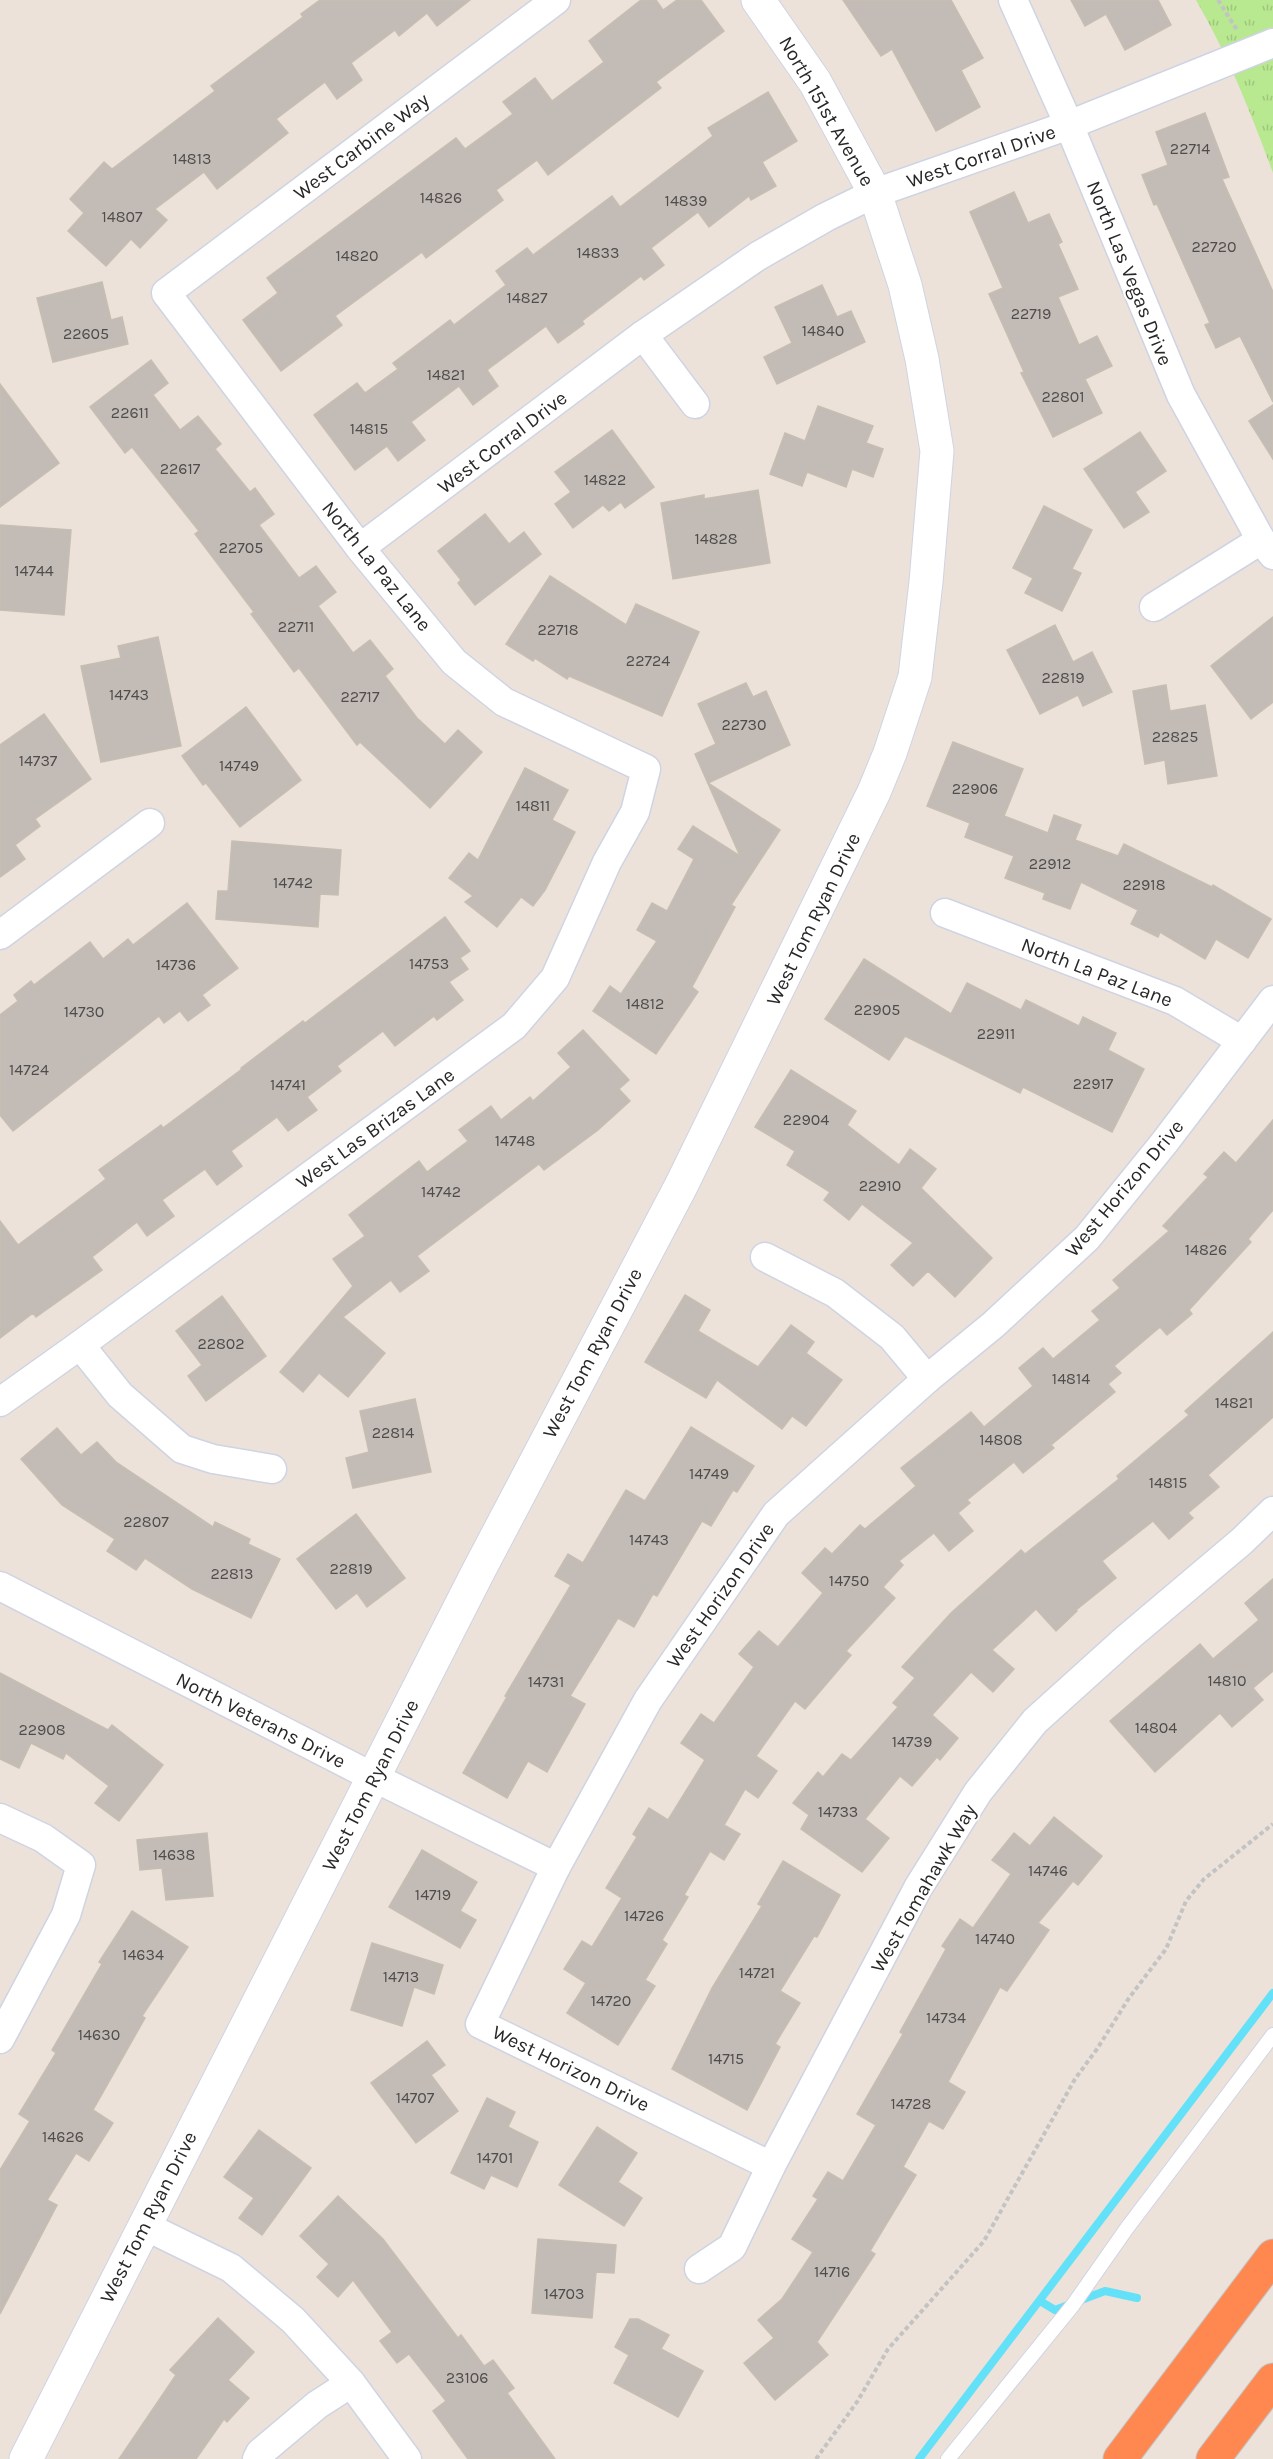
<svg xmlns="http://www.w3.org/2000/svg" width="1273" height="2459" font-family="Karla,sans-serif">
  <style>
    .grass { fill: url(#grass-tufts) }
    .lines { fill: none; stroke-linecap: round; stroke-linejoin: round }
    .stream { stroke: #62e1f8; stroke-width: 8 }
    .building { fill: #c3bcb6; stroke: #c7beb2; stroke-width: 1.5 }
    .lane-casing { stroke: #ced4e3; stroke-width: 16 }
    .street-casing { stroke: #ced4e3; stroke-width: 31 }
    .secondary-casing { stroke: #ced4e3; stroke-width: 35 }
    .highway-casing { stroke: #c3c3c3; stroke-width: 35 }
    .path { stroke: #c3c3c3; stroke-width: 4; stroke-dasharray: 4.5 3; stroke-linecap: butt }
    .lane { stroke: #fff; stroke-width: 14 }
    .street { stroke: #fff; stroke-width: 28 }
    .secondary { stroke: #fff; stroke-width: 33 }
    .highway { stroke: #ff8851; stroke-width: 33 }
    .labels { text-anchor: middle; stroke-width: 4.5; stroke-linejoin: round; paint-order: stroke }
    .number-label { font-size: 16px; fill: #4f4d4c }
    .street-label { font-size: 20px; fill: #282828; stroke: #fff }
  </style>
  <defs>
    <pattern id="grass-tufts" width="24" height="20" patternUnits="userSpaceOnUse" patternTransform="scale(1.5)"><rect width="24" height="20" fill="#b8e890"/><path d="M3 7l-1-3M5 7V3M7 7l1-3M15 17l-1-3M17 17v-4M19 17l1-3" fill="none" stroke="#9ec77c"/></pattern>
  </defs>
  <rect width="100%" height="100%" fill="#ece2d9"/>
  <path class="grass" d="M1196,0H1273V173C1251,113 1228,55 1196,0Z"/>
  <g class="lines">
    <g class="stream">
      <polyline points="1040,2301 1055,2310 1105,2291 1137,2298"/>
      <polyline points="919,2459 1273,1993"/>
    </g>
  </g>
  <g class="building">
    <polygon points="320,0 470,0 437,26 427,13 399,36 395,30 351,63 362,80 337,99 325,82 276,119 288,133 217,189 204,172 155,209 167,220 140,248 131,239 106,266 68,231 84,213 70,199 104,162 112,169 215,91 211,86 303,17 301,14"/>
    <polygon points="641,0 656,0 663,10 677,0 701,0 724,31 656,82 661,88 548,175 537,160 496,190 503,200 426,258 422,252 335,316 342,325 281,371 243,320 278,293 267,278 456,138 465,149 513,114 503,102 535,78 552,101 604,62 589,41"/>
    <polygon points="843,0 951,0 983,58 961,70 980,107 936,131 892,49 881,56"/>
    <polygon points="1071,0 1158,0 1171,25 1125,50 1106,14 1085,26"/>
    <polygon points="768,92 797,141 762,162 776,186 751,200 749,196 709,227 698,212 651,248 664,265 644,280 641,276 582,321 584,324 558,343 546,326 487,370 498,386 473,405 459,386 411,422 425,440 398,461 387,446 355,470 314,415 357,383 365,393 398,369 393,363 450,320 454,325 506,285 496,271 527,248 533,255 612,196 620,207 713,136 708,128"/>
    <polygon points="1205,113 1229,177 1222,179 1273,292 1273,402 1240,336 1216,348 1205,325 1210,323 1157,204 1154,205 1142,175 1168,165 1156,132"/>
    <polygon points="1014,192 1028,223 1049,214 1062,242 1058,244 1078,289 1058,297 1079,345 1097,336 1112,366 1085,379 1102,413 1053,437 1021,373 1024,372 989,294 1003,288 970,212"/>
    <polygon points="102,282 111,320 122,317 128,344 53,362 37,298"/>
    <polygon points="822,285 837,317 851,311 865,342 777,384 764,357 792,343 775,307"/>
    <polygon points="151,360 168,383 153,395 180,430 198,416 221,444 215,449 250,492 255,488 274,514 259,525 299,578 316,566 336,592 318,606 353,653 370,640 393,669 385,676 417,718 445,744 458,730 482,752 430,808 360,742 357,745 299,668 294,672 251,614 254,612 195,534 199,531 132,447 125,453 90,407"/>
    <polygon points="0,384 59,463 0,507"/>
    <polygon points="1273,405 1273,459 1249,421"/>
    <polygon points="818,406 873,426 866,443 883,449 873,477 852,469 846,487 807,472 802,486 770,474 785,433 805,441"/>
    <polygon points="612,430 654,487 625,508 621,502 609,511 603,505 573,528 555,504 571,492 555,472"/>
    <polygon points="1140,432 1166,471 1135,492 1149,512 1124,528 1084,469"/>
    <polygon points="758,490 770,563 673,579 661,503 704,495 704,499"/>
    <polygon points="1044,506 1092,530 1072,569 1081,573 1062,611 1025,593 1033,578 1013,568"/>
    <polygon points="485,514 509,544 524,532 541,554 475,605 458,583 461,580 438,551"/>
    <polygon points="0,525 71,530 64,615 0,610"/>
    <polygon points="550,576 626,625 636,604 699,632 662,716 569,676 567,679 535,658 533,661 506,644"/>
    <polygon points="1273,617 1273,702 1251,719 1211,666"/>
    <polygon points="1055,625 1073,662 1092,652 1112,692 1083,706 1078,695 1040,714 1007,650"/>
    <polygon points="158,637 181,746 101,762 81,666 121,658 118,646"/>
    <polygon points="746,683 753,697 766,691 790,745 708,783 780,830 731,905 735,907 692,987 698,992 656,1054 593,1011 610,986 621,994 657,941 637,930 652,903 667,911 694,859 678,849 693,826 740,856 695,754 716,744 698,704"/>
    <polygon points="1166,685 1170,711 1205,705 1217,776 1168,784 1165,760 1145,764 1133,691"/>
    <polygon points="246,707 301,780 240,827 206,783 203,785 182,756"/>
    <polygon points="44,714 91,779 35,819 40,826 15,845 25,859 0,877 0,745"/>
    <polygon points="953,742 1023,769 1004,816 1048,833 1054,815 1081,825 1075,840 1118,856 1124,844 1212,887 1213,885 1271,919 1248,958 1216,939 1205,959 1160,932 1158,937 1131,924 1138,910 1081,882 1070,909 1043,899 1045,893 1005,878 1014,856 965,837 970,823 927,806"/>
    <polygon points="525,768 568,790 552,820 575,832 545,890 533,906 521,897 497,927 465,902 473,896 449,878 469,853 478,860"/>
    <polygon points="232,841 341,850 338,895 320,894 318,927 216,919 218,891 228,891"/>
    <polygon points="187,903 238,968 202,995 210,1005 188,1021 180,1011 164,1023 159,1016 13,1131 0,1115 0,1015 18,1001 14,995 31,981 34,985 90,942 103,959 128,939 133,945"/>
    <polygon points="445,917 470,951 460,958 468,969 449,982 463,1000 437,1020 434,1016 395,1046 383,1031 337,1066 341,1071 307,1097 317,1110 288,1131 277,1117 231,1151 242,1166 217,1185 205,1169 162,1200 174,1216 147,1236 137,1222 92,1257 102,1270 36,1317 33,1313 0,1338 0,1221 18,1245 106,1179 99,1170 161,1125 163,1128 242,1069 241,1068 303,1021 305,1023"/>
    <polygon points="864,959 951,1014 967,983 1021,1010 1026,1000 1079,1026 1083,1017 1116,1033 1108,1050 1144,1069 1112,1132 1023,1087 1020,1093 905,1036 889,1060 825,1019"/>
    <polygon points="583,1030 629,1080 619,1089 630,1101 598,1130 544,1170 539,1164 417,1256 429,1271 400,1292 391,1280 343,1317 385,1353 348,1397 319,1373 303,1392 280,1372 353,1286 333,1259 365,1236 349,1215 419,1161 427,1172 468,1141 459,1130 491,1106 501,1120 530,1097 533,1101 571,1067 558,1053"/>
    <polygon points="791,1070 856,1111 847,1125 899,1165 910,1149 936,1169 921,1188 992,1258 955,1297 928,1271 913,1286 891,1265 913,1243 862,1204 849,1220 824,1200 830,1192 787,1165 795,1151 755,1127"/>
    <polygon points="1273,1120 1273,1210 1248,1239 1251,1242 1189,1310 1192,1314 1167,1335 1160,1327 1114,1366 1121,1373 1108,1384 1115,1392 1051,1445 1054,1448 1023,1473 1014,1462 967,1500 970,1503 958,1513 973,1531 949,1551 934,1533 899,1561 903,1565 883,1587 895,1598 846,1651 851,1655 805,1709 795,1701 756,1756 777,1771 758,1798 745,1789 724,1825 740,1834 724,1860 710,1851 684,1895 688,1897 662,1940 667,1944 645,1980 655,1986 618,2045 567,2013 586,1983 564,1969 582,1941 592,1947 622,1898 606,1888 637,1837 633,1834 649,1808 668,1820 705,1760 681,1743 701,1714 714,1723 754,1667 739,1654 759,1631 778,1647 823,1593 802,1573 825,1548 832,1554 860,1525 865,1529 916,1486 901,1468 925,1449 971,1412 984,1427 1033,1386 1019,1368 1043,1348 1053,1359 1100,1320 1092,1311 1120,1288 1113,1280 1169,1231 1163,1226 1208,1177 1204,1174 1224,1152 1236,1163"/>
    <polygon points="685,1295 710,1310 698,1331 758,1367 791,1325 814,1342 806,1353 842,1380 806,1426 792,1416 782,1429 717,1380 706,1398 645,1362"/>
    <polygon points="222,1296 266,1356 206,1401 188,1376 202,1365 176,1331"/>
    <polygon points="1273,1332 1273,1417 1208,1475 1219,1487 1188,1513 1193,1518 1169,1539 1153,1521 1102,1561 1116,1578 1076,1610 1077,1611 1056,1631 1036,1609 992,1650 1014,1669 993,1692 971,1672 932,1715 958,1738 940,1760 937,1757 912,1786 900,1776 865,1819 889,1838 862,1872 801,1829 809,1815 793,1803 818,1772 823,1777 842,1754 851,1760 898,1707 893,1703 915,1678 902,1667 951,1613 1021,1550 1025,1554 1119,1479 1117,1476 1189,1415 1185,1411"/>
    <polygon points="415,1399 431,1472 353,1488 346,1458 369,1452 360,1411"/>
    <polygon points="691,1427 754,1466 737,1492 733,1490 711,1526 702,1521 657,1596 653,1594 634,1627 618,1618 570,1696 585,1704 547,1772 528,1761 507,1798 463,1773 507,1697 505,1696 571,1585 555,1576 568,1554 583,1563 626,1490 645,1501"/>
    <polygon points="57,1428 81,1455 97,1442 116,1462 213,1527 215,1522 250,1539 248,1544 280,1559 251,1618 192,1589 145,1558 136,1570 107,1551 115,1539 62,1505 21,1459"/>
    <polygon points="356,1514 405,1578 367,1607 357,1593 336,1609 297,1559"/>
    <polygon points="1273,1579 1273,1671 1253,1688 1263,1700 1232,1727 1220,1713 1155,1772 1110,1721 1200,1644 1213,1659 1259,1620 1245,1603"/>
    <polygon points="0,1673 108,1730 112,1725 163,1765 119,1821 95,1803 109,1786 66,1753 63,1759 31,1743 19,1768 0,1759"/>
    <polygon points="1054,1817 1102,1856 1078,1885 1073,1881 1038,1923 1049,1930 1007,1991 1000,1987 948,2082 965,2092 943,2129 929,2121 903,2167 916,2175 870,2251 875,2254 817,2342 828,2355 775,2400 744,2363 774,2338 758,2320 782,2299 813,2252 792,2239 818,2199 813,2196 828,2172 843,2181 876,2125 857,2114 903,2034 900,2032 946,1949 942,1946 960,1919 973,1928 1011,1874 992,1860 1014,1833 1030,1846"/>
    <polygon points="207,1833 213,1896 166,1900 162,1868 140,1870 137,1840"/>
    <polygon points="422,1850 477,1882 460,1911 476,1920 460,1948 389,1907"/>
    <polygon points="783,1861 840,1895 817,1937 814,1936 780,1991 800,2003 775,2044 780,2047 747,2110 672,2069 712,1988 762,1906 758,1904"/>
    <polygon points="132,1911 188,1947 142,2016 145,2018 93,2110 113,2123 89,2161 76,2153 47,2200 57,2205 0,2314 0,2170 30,2121 19,2114 56,2053 52,2050 102,1964 99,1962"/>
    <polygon points="372,1943 443,1965 434,1994 414,1987 402,2026 351,2010"/>
    <polygon points="427,2041 445,2065 431,2075 458,2111 416,2143 371,2083"/>
    <polygon points="487,2098 515,2112 508,2127 538,2142 517,2187 491,2175 484,2189 451,2173"/>
    <polygon points="597,2127 637,2153 618,2182 642,2198 624,2226 559,2185"/>
    <polygon points="259,2130 311,2168 262,2235 239,2218 254,2198 224,2177"/>
    <polygon points="338,2196 383,2239 458,2338 461,2335 484,2366 493,2360 514,2388 507,2393 555,2459 468,2459 433,2411 446,2401 409,2354 397,2363 380,2341 392,2332 353,2280 338,2297 317,2277 329,2264 300,2236"/>
    <polygon points="538,2239 616,2245 614,2273 596,2272 592,2318 532,2313"/>
    <polygon points="218,2318 254,2352 228,2380 249,2398 227,2422 224,2419 196,2459 119,2459 176,2375 170,2370"/>
    <polygon points="630,2319 638,2319 669,2335 661,2349 703,2371 678,2417 614,2383 629,2355 615,2347"/>
  </g>
  <g class="lines">
    <g class="lane-casing">
      <polyline id="lane" points="948,2459 1073,2305 1127,2228 1273,2035"/>
    </g>
    <g class="street-casing">
      <g id="street">
        <polyline points="1013,0 1069,125 1181,395 1261,540 1273,555"/>
        <polyline points="643,335 695,404"/>
        <polyline points="360,548 643,335 758,256 826,217 875,193 1069,125 1273,43"/>
        <polyline points="1154,607 1261,540"/>
        <polyline points="945,913 1175,1001 1242,1041"/>
        <polyline points="0,935 150,823"/>
        <polyline points="765,1257 835,1293 892,1337 927,1379"/>
        <polyline points="80,1345 120,1395 182,1449 213,1459 272,1469"/>
        <polyline points="0,1402 80,1345 514,1026 555,978 607,862 635,812 646,769 504,702 454,662 360,548 166,293 556,0"/>
        <polyline points="0,1586 373,1777 556,1867"/>
        <polyline points="0,1818 43,1838 81,1865 66,1915 0,2039"/>
        <polyline points="771,2166 480,2024 556,1867 648,1700 776,1514 927,1379 993,1325 1087,1238 1164,1143 1273,1000"/>
        <polyline points="143,2225 231,2268 293,2320 351,2383 407,2459"/>
        <polyline points="699,2269 732,2247 771,2166 918,1888 978,1792 1035,1721 1126,1639 1242,1541 1273,1511"/>
        <polyline points="257,2459 260,2453 317,2405 351,2383"/>
      </g>
    </g>
    <g class="secondary-casing">
      <polyline id="secondary" points="26,2459 478,1572 681,1186 874,792 890,753 915,677 926,582 937,451 922,359 905,285 875,193 815,82 758,0"/>
    </g>
    <g class="highway-casing">
      <g id="highway">
        <polyline points="1120,2459 1273,2256"/>
        <polyline points="1213,2459 1273,2380"/>
      </g>
    </g>
    <g class="path">
      <polyline points="1218,0 1237,30"/>
      <polyline points="816,2459 857,2402 888,2349 984,2241 1075,2079 1097,2049 1129,1998 1166,1949 1186,1901 1204,1879 1273,1824"/>
    </g>
    <use href="#lane" class="lane"/>
    <use href="#street" class="street"/>
    <use href="#secondary" class="secondary"/>
    <use href="#highway" class="highway"/>
  </g>
  <g class="labels">
    <g class="number-label">
      <text x="1190" y="154">22714</text>
      <text x="192" y="164">14813</text>
      <text x="441" y="203">14826</text>
      <text x="686" y="206">14839</text>
      <text x="122" y="222">14807</text>
      <text x="1214" y="252">22720</text>
      <text x="598" y="258">14833</text>
      <text x="357" y="261">14820</text>
      <text x="527" y="303">14827</text>
      <text x="1031" y="319">22719</text>
      <text x="823" y="336">14840</text>
      <text x="86" y="339">22605</text>
      <text x="446" y="380">14821</text>
      <text x="1063" y="402">22801</text>
      <text x="130" y="418">22611</text>
      <text x="369" y="434">14815</text>
      <text x="180" y="474">22617</text>
      <text x="605" y="485">14822</text>
      <text x="716" y="544">14828</text>
      <text x="241" y="553">22705</text>
      <text x="34" y="576">14744</text>
      <text x="296" y="632">22711</text>
      <text x="558" y="635">22718</text>
      <text x="648" y="666">22724</text>
      <text x="1063" y="683">22819</text>
      <text x="129" y="700">14743</text>
      <text x="360" y="702">22717</text>
      <text x="744" y="730">22730</text>
      <text x="1175" y="742">22825</text>
      <text x="38" y="766">14737</text>
      <text x="239" y="771">14749</text>
      <text x="975" y="794">22906</text>
      <text x="533" y="811">14811</text>
      <text x="1050" y="869">22912</text>
      <text x="293" y="888">14742</text>
      <text x="1144" y="890">22918</text>
      <text x="429" y="969">14753</text>
      <text x="176" y="970">14736</text>
      <text x="645" y="1009">14812</text>
      <text x="877" y="1015">22905</text>
      <text x="84" y="1017">14730</text>
      <text x="996" y="1039">22911</text>
      <text x="29" y="1075">14724</text>
      <text x="1093" y="1089">22917</text>
      <text x="288" y="1090">14741</text>
      <text x="806" y="1125">22904</text>
      <text x="515" y="1146">14748</text>
      <text x="880" y="1191">22910</text>
      <text x="441" y="1197">14742</text>
      <text x="1206" y="1255">14826</text>
      <text x="221" y="1349">22802</text>
      <text x="1071" y="1384">14814</text>
      <text x="1234" y="1408">14821</text>
      <text x="393" y="1438">22814</text>
      <text x="1001" y="1445">14808</text>
      <text x="709" y="1479">14749</text>
      <text x="1168" y="1488">14815</text>
      <text x="146" y="1527">22807</text>
      <text x="649" y="1545">14743</text>
      <text x="351" y="1574">22819</text>
      <text x="232" y="1579">22813</text>
      <text x="849" y="1586">14750</text>
      <text x="1227" y="1686">14810</text>
      <text x="546" y="1687">14731</text>
      <text x="1156" y="1733">14804</text>
      <text x="42" y="1735">22908</text>
      <text x="912" y="1747">14739</text>
      <text x="838" y="1817">14733</text>
      <text x="174" y="1860">14638</text>
      <text x="1048" y="1876">14746</text>
      <text x="433" y="1900">14719</text>
      <text x="644" y="1921">14726</text>
      <text x="995" y="1944">14740</text>
      <text x="143" y="1960">14634</text>
      <text x="757" y="1978">14721</text>
      <text x="401" y="1982">14713</text>
      <text x="611" y="2006">14720</text>
      <text x="946" y="2023">14734</text>
      <text x="99" y="2040">14630</text>
      <text x="726" y="2064">14715</text>
      <text x="415" y="2103">14707</text>
      <text x="911" y="2109">14728</text>
      <text x="63" y="2142">14626</text>
      <text x="495" y="2163">14701</text>
      <text x="832" y="2277">14716</text>
      <text x="564" y="2299">14703</text>
      <text x="467" y="2383">23106</text>
    </g>
    <g class="street-label">
      <text transform="translate(827 111) rotate(60)" y="7">North 151st Avenue</text>
      <text transform="translate(361 146) rotate(-37)" y="7">West Carbine Way</text>
      <text transform="translate(981 156) rotate(-19)" y="7">West Corral Drive</text>
      <text transform="translate(1130 273) rotate(68)" y="7">North Las Vegas Drive</text>
      <text transform="translate(502 442) rotate(-37)" y="7">West Corral Drive</text>
      <text transform="translate(377 566) rotate(51)" y="7">North La Paz Lane</text>
      <text transform="translate(813 919) rotate(-64)" y="7">West Tom Ryan Drive</text>
      <text transform="translate(1097 972) rotate(21)" y="7">North La Paz Lane</text>
      <text transform="translate(375 1128) rotate(-36)" y="7">West Las Brizas Lane</text>
      <text transform="translate(1124 1188) rotate(-50)" y="7">West Horizon Drive</text>
      <text transform="translate(592 1353) rotate(-62)" y="7">West Tom Ryan Drive</text>
      <text transform="translate(720 1595) rotate(-55)" y="7">West Horizon Drive</text>
      <text transform="translate(261 1720) rotate(27)" y="7">North Veterans Drive</text>
      <text transform="translate(370 1785) rotate(-63)" y="7">West Tom Ryan Drive</text>
      <text transform="translate(923 1888) rotate(-60)" y="7">West Tomahawk Way</text>
      <text transform="translate(571 2068) rotate(26)" y="7">West Horizon Drive</text>
      <text transform="translate(148 2217) rotate(-63)" y="7">West Tom Ryan Drive</text>
    </g>
  </g>
</svg>
